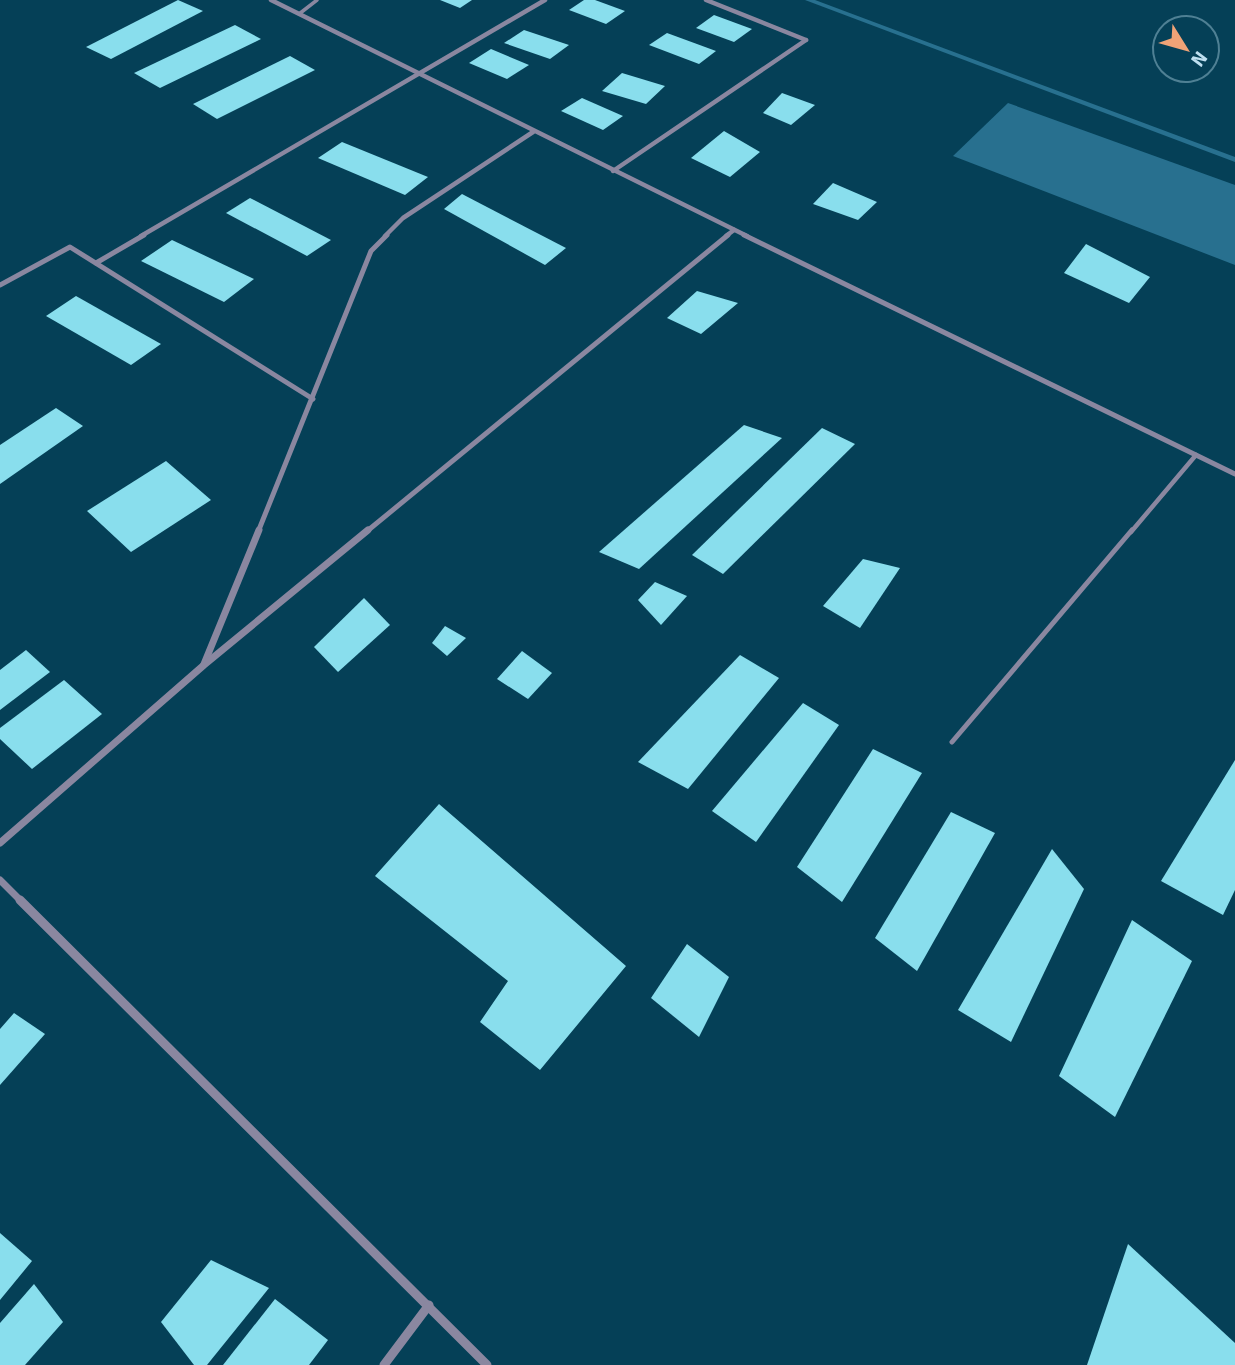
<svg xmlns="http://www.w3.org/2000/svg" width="1235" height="1365" font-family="Signika,sans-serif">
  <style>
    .water { fill: #28708f }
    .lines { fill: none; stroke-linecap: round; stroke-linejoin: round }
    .stream { fill: #28708f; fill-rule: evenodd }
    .building { fill: #89deed }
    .lane-far2 { stroke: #8a87a0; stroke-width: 3.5 }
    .lane-far1 { stroke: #8a87a0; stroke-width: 4.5 }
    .lane { stroke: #8a87a0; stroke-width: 5 }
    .street-far3 { stroke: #8a87a0; stroke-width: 4.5 }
    .street-far2 { stroke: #8a87a0; stroke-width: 5 }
    .street-far1 { stroke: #8a87a0; stroke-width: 7 }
    .street { stroke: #8a87a0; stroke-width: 9 }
  </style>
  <rect width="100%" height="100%" fill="#054057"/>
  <polygon class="water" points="1008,103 1235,185 1235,265 953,156"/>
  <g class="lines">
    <polygon class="stream" points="805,0 815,0 1235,157 1235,162"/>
  </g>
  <g class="building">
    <polygon points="178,0 203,11 111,59 86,47"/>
    <polygon points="440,0 472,0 460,8"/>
    <polygon points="584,0 595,0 625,11 606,24 569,10"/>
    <polygon points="714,15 752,29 734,42 696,28"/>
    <polygon points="235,25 261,39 160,88 134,73"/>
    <polygon points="524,30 569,45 550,59 504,43"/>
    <polygon points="667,33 716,51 699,64 649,45"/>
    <polygon points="491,49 529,65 507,79 469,63"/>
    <polygon points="290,56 315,70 217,119 193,104"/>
    <polygon points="622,73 665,86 646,104 602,91"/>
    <polygon points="782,93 815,105 791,125 763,113"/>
    <polygon points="582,98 623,116 603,130 561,111"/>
    <polygon points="724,131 760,152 730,177 691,158"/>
    <polygon points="342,142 428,177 405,195 318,158"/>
    <polygon points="833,183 877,202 858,220 813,204"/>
    <polygon points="462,194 566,248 545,265 444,209"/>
    <polygon points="250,198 331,240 307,256 226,213"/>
    <polygon points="172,240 254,279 224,302 141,261"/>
    <polygon points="1086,244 1150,277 1129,303 1064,273"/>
    <polygon points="697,291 738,303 701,334 667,318"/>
    <polygon points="76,296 161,344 131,365 46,316"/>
    <polygon points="56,408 83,426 0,484 0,445"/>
    <polygon points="744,425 782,438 639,569 599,552"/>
    <polygon points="822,428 855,444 723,574 692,555"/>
    <polygon points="166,461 211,500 131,552 87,511"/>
    <polygon points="863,559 900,568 860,628 823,606"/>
    <polygon points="655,582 687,596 661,625 638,600"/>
    <polygon points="364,598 390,625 338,672 314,647"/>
    <polygon points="445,626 466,638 447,656 432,643"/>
    <polygon points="26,650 50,672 0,710 0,670"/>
    <polygon points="522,651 552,673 528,699 497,679"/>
    <polygon points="740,655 779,678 688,789 638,762"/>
    <polygon points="64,680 102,714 32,769 0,739 0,728"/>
    <polygon points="803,703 839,725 756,842 712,811"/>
    <polygon points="873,749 922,773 842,902 797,867"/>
    <polygon points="1235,760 1235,890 1223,915 1161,881"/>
    <polygon points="439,804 626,966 540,1070 480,1022 508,981 375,876"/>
    <polygon points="951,812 995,833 917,971 875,938"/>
    <polygon points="1052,849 1084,889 1011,1042 958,1010"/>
    <polygon points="1132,920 1192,961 1115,1117 1059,1076"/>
    <polygon points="687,944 729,977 699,1037 651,998"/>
    <polygon points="14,1013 45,1034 0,1085 0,1029"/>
    <polygon points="0,1233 32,1261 0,1300"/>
    <polygon points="1128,1244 1235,1343 1235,1365 1087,1365"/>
    <polygon points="211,1260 269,1288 207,1365 194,1365 161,1322"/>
    <polygon points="34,1284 63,1322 25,1365 0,1365 0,1323"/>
    <polygon points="275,1299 328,1340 309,1365 223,1365"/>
  </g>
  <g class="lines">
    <polyline class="lane-far2" points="299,14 317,0"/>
    <polyline class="lane-far1" points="1131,532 1196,455"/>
    <polyline class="lane" points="952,742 1132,530"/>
    <g class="street-far3">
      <polyline points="271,0 747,236"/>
      <polyline points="706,0 806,40"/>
      <polyline points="613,171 806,40"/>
      <polyline points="141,236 545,0"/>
      <polyline points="385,236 403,218 533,132"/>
      <polyline points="726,236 734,230"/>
    </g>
    <g class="street-far2">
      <polyline points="744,235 1235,474"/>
      <polyline points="96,263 144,235"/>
      <polyline points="0,285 70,247 313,399"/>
      <polyline points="258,532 371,251 387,235"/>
      <polyline points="366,532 728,235"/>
    </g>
    <g class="street-far1">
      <polyline points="204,664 259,530"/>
      <polyline points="0,843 204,665 368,530"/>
      <polyline points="0,880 22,902"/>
    </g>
    <g class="street">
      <polyline points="20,900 487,1365"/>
      <polyline points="384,1365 429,1305"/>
    </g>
  </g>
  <g transform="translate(1186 49) rotate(127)"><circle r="33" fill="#054057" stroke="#4f8094" stroke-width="2"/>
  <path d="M0-5L12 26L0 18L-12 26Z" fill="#efa377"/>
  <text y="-10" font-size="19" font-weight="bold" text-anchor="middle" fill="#bedff0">N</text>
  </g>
</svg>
